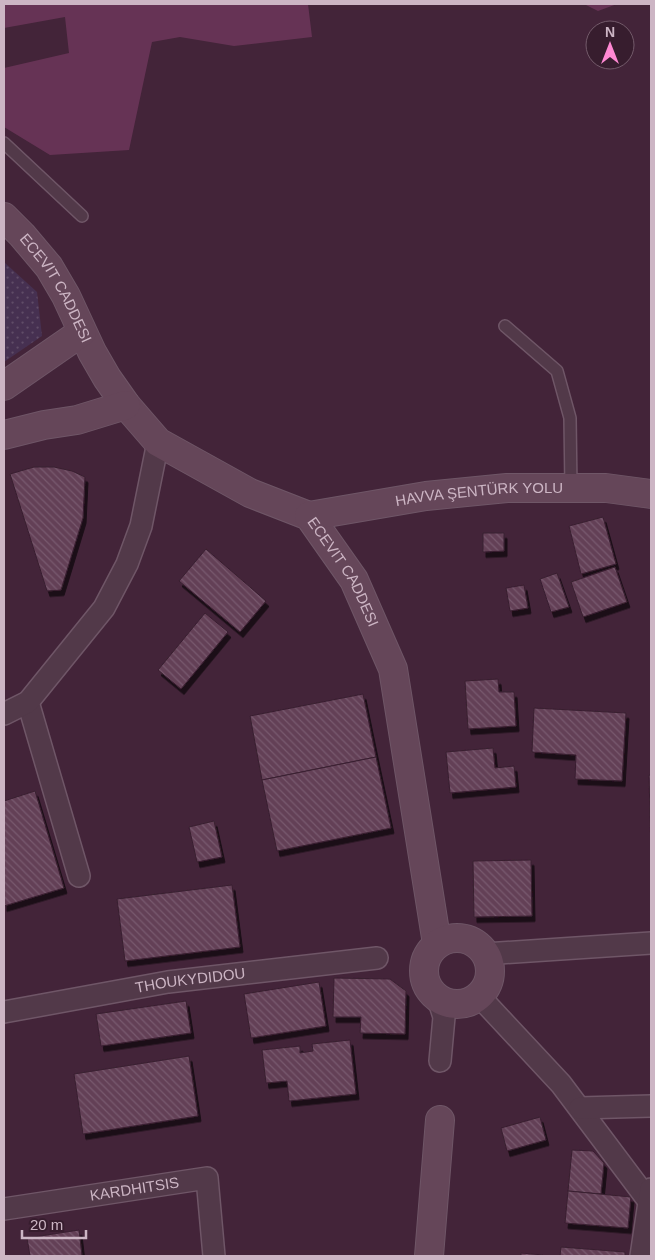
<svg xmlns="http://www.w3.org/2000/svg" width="655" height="1260" font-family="Helvetica,sans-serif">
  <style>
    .grass { fill: url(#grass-dots) }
    .water { fill: #635 }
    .building { fill: url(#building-back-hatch); stroke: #391f30; filter: url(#shadow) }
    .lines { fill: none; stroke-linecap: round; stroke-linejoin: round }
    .lane-casing { stroke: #6f5667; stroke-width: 14 }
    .street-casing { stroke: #6f5667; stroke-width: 24 }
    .secondary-casing { stroke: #6f5667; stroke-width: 30 }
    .lane { stroke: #523949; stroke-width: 11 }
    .street { stroke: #523949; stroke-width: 21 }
    .secondary { stroke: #654659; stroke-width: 28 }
    .labels { text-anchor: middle; stroke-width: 4; stroke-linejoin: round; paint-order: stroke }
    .street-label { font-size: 15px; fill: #ccb5c4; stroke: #371d2e }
  </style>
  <defs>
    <pattern id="grass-dots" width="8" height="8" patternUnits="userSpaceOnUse" patternTransform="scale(1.25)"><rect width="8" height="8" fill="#463051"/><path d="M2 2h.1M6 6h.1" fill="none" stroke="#604c68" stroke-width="1.8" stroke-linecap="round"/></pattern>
    <pattern id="building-back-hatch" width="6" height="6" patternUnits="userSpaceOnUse" patternTransform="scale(1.25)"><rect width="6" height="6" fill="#634057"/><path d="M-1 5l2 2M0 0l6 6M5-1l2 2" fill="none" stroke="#78596e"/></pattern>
    <filter id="shadow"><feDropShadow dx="3" dy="5.5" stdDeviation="0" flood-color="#0009"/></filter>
  </defs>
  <rect width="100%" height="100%" fill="#432439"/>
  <polygon class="grass" points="4,262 37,292 42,336 4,362"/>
  <g class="water">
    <polygon points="4,4 308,4 312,37 234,46 180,37 152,42 129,150 50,155 4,127 4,68 69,53 65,17 4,28"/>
    <polygon points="584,4 617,4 598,11"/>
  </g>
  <g class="building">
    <polygon points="34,467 54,467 72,471 85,477 83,518 61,590 47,591 10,474"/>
    <polygon points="603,517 616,564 581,574 569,526"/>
    <polygon points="483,533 504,533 504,551 483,552"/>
    <polygon points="206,549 266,601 240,632 179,581"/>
    <polygon points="615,567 627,602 583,617 571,582"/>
    <polygon points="557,573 569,607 551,612 540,579"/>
    <polygon points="524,585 528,608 510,611 506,588"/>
    <polygon points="205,613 228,632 181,689 158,670"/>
    <polygon points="498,679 499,692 514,692 516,726 468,729 465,681"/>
    <polygon points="363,694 376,757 262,780 250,716"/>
    <polygon points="534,708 626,713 622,781 575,779 576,755 532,752"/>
    <polygon points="493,748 495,768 514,766 516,787 450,793 446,752"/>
    <polygon points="376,757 391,828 277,851 262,780"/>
    <polygon points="649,775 651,775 651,853"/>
    <polygon points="35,791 64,888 4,906 4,801"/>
    <polygon points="214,821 222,857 197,862 189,827"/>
    <polygon points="531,860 532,916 474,917 473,861"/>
    <polygon points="232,885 240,947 125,961 117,899"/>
    <polygon points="334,978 390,979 406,991 405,1034 360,1033 361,1017 333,1017"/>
    <polygon points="319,982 326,1026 251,1038 244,994"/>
    <polygon points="186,1001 191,1033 101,1046 96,1014"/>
    <polygon points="350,1040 356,1094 289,1101 287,1081 266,1083 262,1050 300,1046 300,1053 313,1051 312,1044"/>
    <polygon points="189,1056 198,1116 83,1134 74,1074"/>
    <polygon points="540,1117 546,1140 507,1151 501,1128"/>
    <polygon points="572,1150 593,1151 604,1163 601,1194 568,1191"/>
    <polygon points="568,1191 631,1197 628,1228 565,1223"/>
    <polygon points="79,1230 82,1256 30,1256 27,1238"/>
    <polygon points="561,1247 625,1252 625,1256 560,1256"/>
    <polygon points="521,1253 543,1255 543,1256 521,1256"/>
  </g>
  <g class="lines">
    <g class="lane-casing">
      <g id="lane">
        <polyline points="4,143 82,216"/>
        <polyline points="505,326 557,371 570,418 571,488"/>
      </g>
    </g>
    <g class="street-casing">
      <g id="street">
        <polyline points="28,702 79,876"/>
        <polyline points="4,714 28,702 104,608 127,564 141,526 158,442"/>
        <polyline points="485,954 651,943"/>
        <polyline points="478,995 561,1084 651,1204"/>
        <polyline points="438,998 444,1017 440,1061"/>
        <path id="s1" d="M4,1012L168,982L377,958"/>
        <polyline points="580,1108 651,1106"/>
        <path id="s2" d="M4,1209L207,1178L214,1256"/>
        <polyline points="641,1256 651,1189"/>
      </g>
    </g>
    <g class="secondary-casing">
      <g id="secondary">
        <path id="s3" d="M4,217L22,235L49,267L66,296L92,352L107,378L126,405L158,442L250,493L309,516L354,580L393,669L437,944"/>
        <polyline points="4,386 82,332"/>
        <polyline points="4,435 44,425 77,420 126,405"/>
        <path id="s4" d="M309,516L426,496L507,488H606L651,494"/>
        <circle cx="457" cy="971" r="33"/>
        <polyline points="429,1256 440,1120"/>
      </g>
    </g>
    <use href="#lane" class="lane"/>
    <use href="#street" class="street"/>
    <use href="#secondary" class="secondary"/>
  </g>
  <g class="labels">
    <g class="street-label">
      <text dy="5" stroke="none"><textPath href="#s3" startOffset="89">ECEVIT CADDESI</textPath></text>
      <text dy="5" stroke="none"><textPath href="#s4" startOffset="172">HAVVA ŞENTÜRK YOLU</textPath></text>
      <text dy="5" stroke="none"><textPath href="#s3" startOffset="509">ECEVIT CADDESI</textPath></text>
      <text dy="5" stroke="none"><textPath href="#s1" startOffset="189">THOUKYDIDOU</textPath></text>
      <text dy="5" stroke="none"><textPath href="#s2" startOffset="132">KARDHITSIS</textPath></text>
    </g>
  </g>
  <rect width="655" height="1260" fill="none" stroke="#ccb5c4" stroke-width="10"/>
  <g transform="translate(610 45)"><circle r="24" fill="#371d2e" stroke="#735a6a"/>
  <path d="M0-4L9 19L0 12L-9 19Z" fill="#ff88d3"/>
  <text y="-8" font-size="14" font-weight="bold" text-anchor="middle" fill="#ccb5c4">N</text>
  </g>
  <path d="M22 1230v8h64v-8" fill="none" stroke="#ccb5c4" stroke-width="2.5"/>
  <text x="30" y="1230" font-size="15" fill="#ccb5c4" stroke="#371d2e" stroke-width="4" paint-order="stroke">20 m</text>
</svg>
